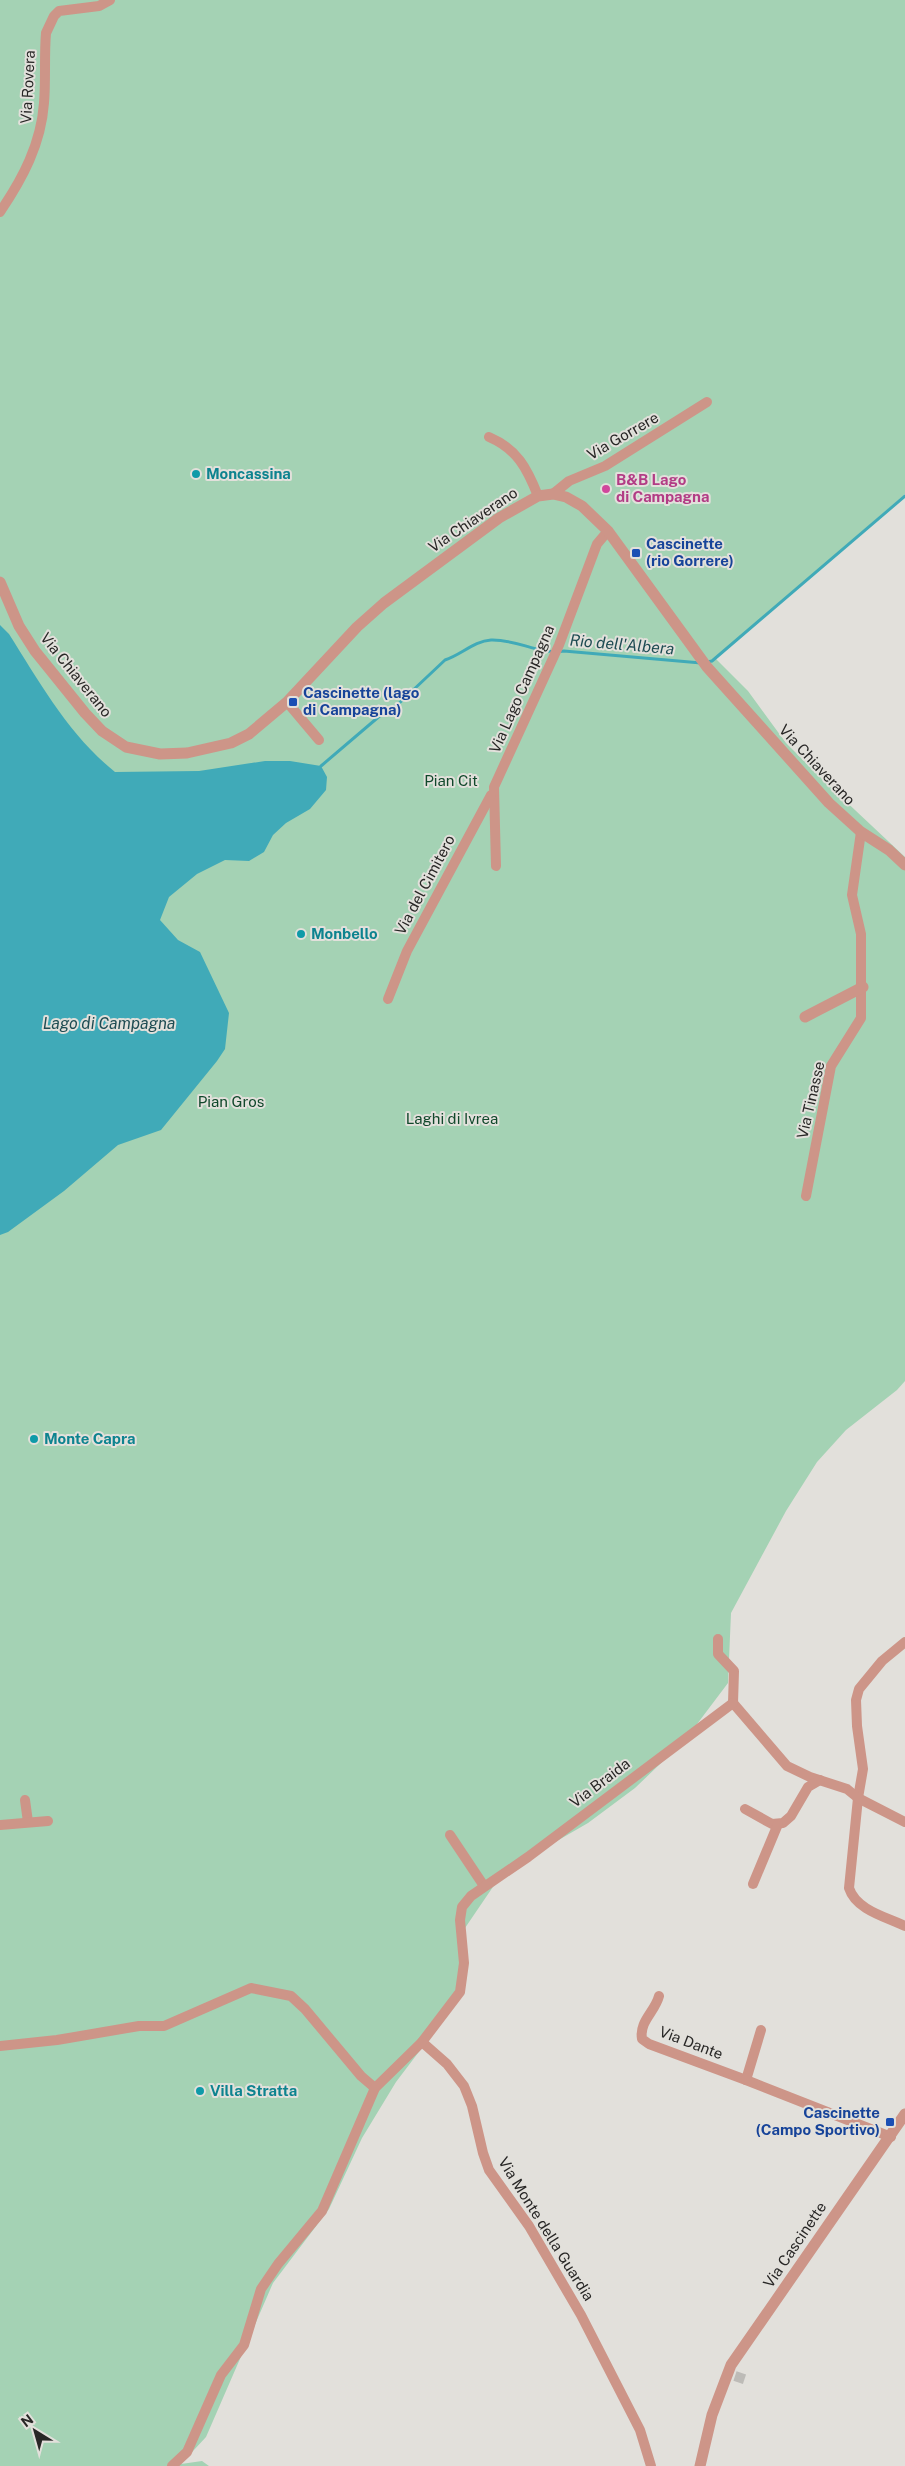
<svg xmlns="http://www.w3.org/2000/svg" width="905" height="2466" font-family="'Public Sans',sans-serif">
  <style>
    .green { fill: #a4d2b4 }
    .water { fill: #40aab8 }
    .lines { fill: none; stroke-linecap: round; stroke-linejoin: round }
    .stream { stroke: #40aab8; stroke-width: 3 }
    .minor-tunnel { stroke: #bdbbb7; stroke-width: 10; stroke-dasharray: 10 5; stroke-linecap: butt }
    .minor { stroke: #cd9588; stroke-width: 10 }
    .tertiary { stroke: #cd9588; stroke-width: 11 }
    .culture-dot { fill: #0f9aa8; stroke: #e2e0db; stroke-width: 2 }
    .hotel-dot { fill: #d1479c; stroke: #e2e0db; stroke-width: 2 }
    .transit-dot { fill: #1a4fb4; stroke: #e2e0db; stroke-width: 2 }
    .labels { text-anchor: middle; stroke-width: 4; stroke-linejoin: round; paint-order: stroke }
    .street-label { font-size: 15px; fill: #282726; stroke: #e2e0db }
    .culture-label { font-size: 15px; font-weight: bold; fill: #0d838f; stroke: #e2e0db; text-anchor: start }
    .hotel-label { font-size: 15px; font-weight: bold; fill: #b23c85; stroke: #e2e0db; text-anchor: start }
    .transit-label { font-size: 15px; font-weight: bold; fill: #164399; stroke: #e2e0db; text-anchor: start }
    .park-label { font-size: 15px; fill: #10482b; stroke: #e2e0db }
    .water-label { font-size: 16px; font-style: italic; fill: #1e4c53; stroke: #e2e0db }
  </style>
  <rect width="100%" height="100%" fill="#e2e0db"/>
  <polygon class="green" points="0,0 905,0 905,494 716,659 748,691 786,743 822,779 905,857 905,1381 897,1390 846,1430 817,1462 786,1511 731,1613 728,1683 685,1740 635,1788 588,1823 543,1849 499,1878 465,1928 462,1989 440,2024 396,2082 362,2138 329,2209 273,2283 206,2437 181,2464 202,2461 209,2466 0,2466"/>
  <path class="water" d="M0,625L9,634C40,683 69,735 115,772L199,771L265,761H290L321,766L327,777L326,790L310,809L286,823L273,835L264,852L249,861L225,860L197,874L169,897L160,920L178,940L200,952L229,1013L225,1049L217,1061L161,1130L118,1145L64,1191L8,1232L0,1235Z"/>
  <g class="lines">
    <g class="stream">
      <polyline points="707,662 712,661 905,496"/>
      <path d="M321,766L382,714L393,709L445,660C461,655 474,641 491,640C517,639 539,655 564,651L701,663"/>
    </g>
    <polyline class="minor-tunnel" points="735,2376 747,2380"/>
    <g class="minor">
      <path d="M0,212C23,178 41,144 44,103C46,80 44,56 46,33L54,16L59,11L99,6L110,0"/>
      <path d="M489,437C517,449 527,468 538,496"/>
      <polyline points="553,494 569,481 605,466 707,402"/>
      <polyline points="287,702 319,740"/>
      <polyline points="496,866 494,787 559,645 597,544 608,531"/>
      <polyline points="388,999 407,951 491,795"/>
      <polyline points="806,1196 831,1066 861,1018 861,934 852,895 861,832"/>
      <polyline points="718,1639 718,1654 734,1671 733,1703"/>
      <path d="M905,1642L882,1661L859,1689L856,1700L857,1726L863,1769L858,1798L849,1888C856,1910 886,1917 905,1926"/>
      <polyline points="733,1703 787,1766 810,1777 847,1789 858,1798 905,1822"/>
      <polyline points="25,1800 28,1822"/>
      <polyline points="745,1809 772,1824 783,1823 791,1816 808,1787 820,1780"/>
      <polyline points="0,1825 48,1821"/>
      <polyline points="450,1835 484,1886"/>
      <polyline points="753,1884 778,1824"/>
      <path d="M659,1996C655,2012 639,2021 642,2039L649,2044L746,2080"/>
      <polyline points="761,2030 746,2080 891,2137"/>
      <polyline points="422,2042 447,2064 464,2086 472,2106 483,2153 489,2170 529,2226 581,2315 640,2430 651,2466"/>
      <polyline points="0,2046 57,2040 139,2026 164,2026 251,1988 291,1996 305,2009 361,2076 375,2088"/>
      <polyline points="172,2466 187,2452 221,2375 244,2345 261,2289 278,2264 322,2211 375,2088 422,2042 460,1992 464,1963 460,1920 462,1907 471,1896 528,1857 733,1703"/>
    </g>
    <g class="tertiary">
      <polyline points="0,582 19,626 35,651 85,713 102,731 126,747 160,754 187,753 231,743 249,734 287,702 357,627 384,603 499,518 538,496 553,494 566,497 582,506 608,531 707,667 829,803 861,832 889,850 905,865"/>
      <polyline points="805,1017 863,987"/>
      <polyline points="700,2466 712,2415 731,2365 905,2114"/>
    </g>
  </g>
  <g class="culture-dot">
    <circle cx="196" cy="474" r="5"/>
    <circle cx="301" cy="934" r="5"/>
    <circle cx="34" cy="1439" r="5"/>
    <circle cx="200" cy="2091" r="5"/>
  </g>
  <circle class="hotel-dot" cx="606" cy="489" r="5"/>
  <g class="transit-dot">
    <rect x="631" y="548" width="10" height="10" rx="2.5"/>
    <rect x="288" y="697" width="10" height="10" rx="2.5"/>
    <rect x="885" y="2117" width="10" height="10" rx="2.5"/>
  </g>
  <g class="labels">
    <g class="street-label">
      <text transform="translate(28 87) rotate(-87)" y="5">Via Rovera</text>
      <text transform="translate(623 436) rotate(-30)" y="5">Via Gorrere</text>
      <text transform="translate(473 520) rotate(-34)" y="5">Via Chiaverano</text>
      <text transform="translate(76 675) rotate(51)" y="5">Via Chiaverano</text>
      <text transform="translate(522 689) rotate(-66)" y="5">Via Lago Campagna</text>
      <text transform="translate(817 765) rotate(47)" y="5">Via Chiaverano</text>
      <text transform="translate(425 885) rotate(-62)" y="5">Via del Cimitero</text>
      <text transform="translate(811 1100) rotate(-77)" y="5">Via Tinasse</text>
      <text transform="translate(600 1783) rotate(-37)" y="5">Via Braida</text>
      <text transform="translate(691 2043) rotate(21)" y="5">Via Dante</text>
      <text transform="translate(546 2229) rotate(58)" y="5">Via Monte della Guardia</text>
      <text transform="translate(795 2245) rotate(-56)" y="5">Via Cascinette</text>
    </g>
    <g class="culture-label">
      <text x="206" y="479">Moncassina</text>
      <text x="311" y="939">Monbello</text>
      <text x="44" y="1444">Monte Capra</text>
      <text x="210" y="2096">Villa Stratta</text>
    </g>
    <g class="hotel-label">
      <text x="616" y="485">B&amp;B Lago<tspan x="616" dy="17">di Campagna</tspan></text>
    </g>
    <g class="transit-label">
      <text x="646" y="549">Cascinette<tspan x="646" dy="17">(rio Gorrere)</tspan></text>
      <text x="303" y="698">Cascinette (lago<tspan x="303" dy="17">di Campagna)</tspan></text>
      <text x="880" y="2118" text-anchor="end">Cascinette<tspan x="880" dy="17">(Campo Sportivo)</tspan></text>
    </g>
    <g class="park-label">
      <text x="451" y="786">Pian Cit</text>
      <text x="231" y="1107">Pian Gros</text>
      <text x="452" y="1124">Laghi di Ivrea</text>
    </g>
    <g class="water-label">
      <text transform="translate(622 644) rotate(5)" y="6">Rio dell'Albera</text>
      <text x="109" y="1029">Lago di Campagna</text>
    </g>
  </g>
  <g transform="translate(35 2431) rotate(323)" stroke="#e2e0db" stroke-width="4" paint-order="stroke">
  <path d="M0-4L9 19L0 12L-9 19Z" fill="#282726"/>
  <text y="-8" font-size="14" font-weight="bold" text-anchor="middle" fill="#282726">N</text>
  </g>
</svg>
